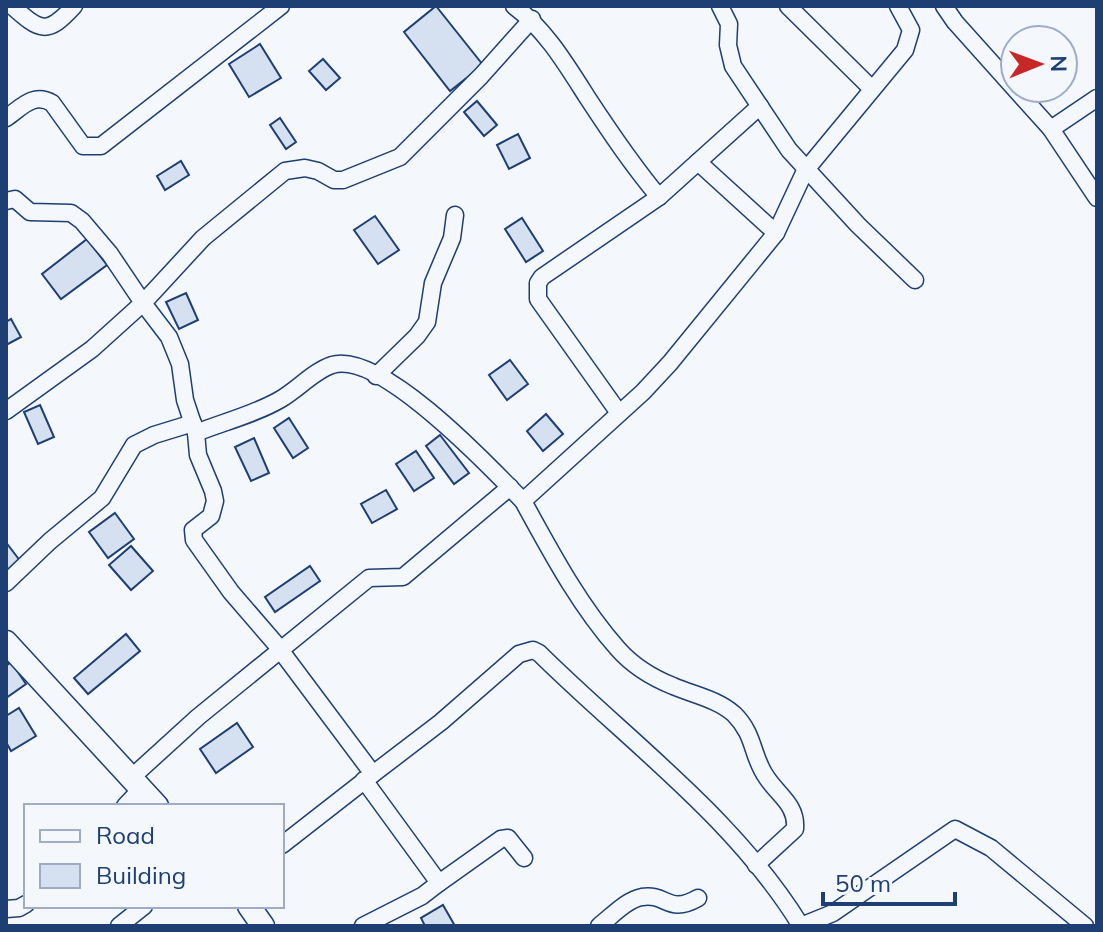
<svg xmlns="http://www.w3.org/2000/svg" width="1103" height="932" font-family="Mulish,sans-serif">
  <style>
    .building { fill: #d5e0f0; stroke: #1d3f73; stroke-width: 2 }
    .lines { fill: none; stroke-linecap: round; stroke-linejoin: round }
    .street-casing { stroke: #1d3f73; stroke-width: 19 }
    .secondary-casing { stroke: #1d3f73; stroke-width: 25 }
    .street { stroke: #f4f7fb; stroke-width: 16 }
    .secondary { stroke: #f4f7fb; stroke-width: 22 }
  </style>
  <rect width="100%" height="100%" fill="#f4f7fb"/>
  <g class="building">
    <polygon points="436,6 483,65 450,91 404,32"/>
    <polygon points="260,44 281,78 249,97 229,64"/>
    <polygon points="323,59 340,78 326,90 309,71"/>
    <polygon points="477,101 497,125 484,136 464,112"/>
    <polygon points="280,118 296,142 286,149 270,125"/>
    <polygon points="518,134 530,158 509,169 497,145"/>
    <polygon points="181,161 189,175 165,190 157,176"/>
    <polygon points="375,216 399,250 378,264 354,230"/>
    <polygon points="522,218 543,251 526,262 505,229"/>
    <polygon points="87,239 107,265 61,299 42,274"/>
    <polygon points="186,293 198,320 179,329 166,302"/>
    <polygon points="11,319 21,337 6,345 6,322"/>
    <polygon points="510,360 528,384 507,400 489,375"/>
    <polygon points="40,405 54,437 38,444 24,412"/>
    <polygon points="546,414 563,434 543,451 527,431"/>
    <polygon points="289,418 308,448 293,458 274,428"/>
    <polygon points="440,435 469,473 454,484 426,446"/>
    <polygon points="254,438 269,473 251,481 235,447"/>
    <polygon points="416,451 434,478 414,491 396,464"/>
    <polygon points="386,490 397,509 372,523 361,504"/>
    <polygon points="115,513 134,539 108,558 89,532"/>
    <polygon points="8,545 21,562 6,574 6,547"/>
    <polygon points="131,546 153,571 131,590 109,565"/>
    <polygon points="310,566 320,581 275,612 265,597"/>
    <polygon points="126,634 140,651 88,694 74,678"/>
    <polygon points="11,662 26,684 6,698 6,666"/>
    <polygon points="19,708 36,736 11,751 6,742 6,716"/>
    <polygon points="237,723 253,747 216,773 200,749"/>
    <polygon points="443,905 455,926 425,926 421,918"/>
  </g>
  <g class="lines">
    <g class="street-casing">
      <g id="street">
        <path d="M12,6C40,31 47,36 74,6"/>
        <path d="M514,6C545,29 566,64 587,97C610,132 632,165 659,197"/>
        <polyline points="720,6 729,24 728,45 733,66 789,150 858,225 915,280"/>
        <polyline points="788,6 872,89"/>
        <polyline points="944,6 955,22 1051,129 1097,198"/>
        <path d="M6,118C21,108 33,92 52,103L83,146H101L281,6"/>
        <polyline points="1051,129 1097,98"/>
        <polyline points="698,162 776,233"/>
        <polyline points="6,201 15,199 30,212 71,213 82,221 110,254 143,303 169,337 180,364 185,400 196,433 198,455 213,491 215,501 211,516 193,530 194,540 231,592 275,643 373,774 282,845"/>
        <polyline points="376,376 417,336 427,322 433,283 452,238 455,215"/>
        <polyline points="6,411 92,349 143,303 203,238 285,171 305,168 318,171 334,180 343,180 400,157 481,76 532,19"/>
        <polyline points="619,413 538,299 538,283 542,277 659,197 760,106"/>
        <path d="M196,433C223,422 256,414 281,399C298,389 314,371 332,365C381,350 491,468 523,501L643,392L670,363L776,233L805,171L905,50L911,30L898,6"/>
        <path d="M523,501C551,552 579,605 618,649C633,666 653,678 673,686C694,695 717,699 734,714C756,736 751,756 767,778C779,796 797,805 795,829L756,865"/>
        <polyline points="6,583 50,541 102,498 134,445 154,435 193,423"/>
        <path d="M373,774L441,722L519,654L533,650L539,653C629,742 734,817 801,926L833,913L955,829L991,848L1085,926"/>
        <polyline points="131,778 198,717 369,578 403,577 510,487"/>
        <polyline points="125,806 141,789"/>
        <polyline points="439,883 501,839 508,838 524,858"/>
        <polyline points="6,909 19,908 26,904"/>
        <polyline points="119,926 144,906"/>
        <polyline points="363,926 422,896 439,883 364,780"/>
        <path d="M599,926C612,916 626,900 642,897C667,893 668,915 698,898"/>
      </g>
    </g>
    <g class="secondary-casing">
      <g id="secondary">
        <polyline points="6,642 157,806"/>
        <polyline points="249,906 263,926"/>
      </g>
    </g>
    <use href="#street" class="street"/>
    <use href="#secondary" class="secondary"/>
  </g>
  <rect width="1103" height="932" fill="none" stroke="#1d3f73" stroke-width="16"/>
  <rect x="24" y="804" width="260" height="104" fill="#f4f7fb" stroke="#9eadc5" stroke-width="2"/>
  <rect x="40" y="830" width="40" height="12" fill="#f4f7fb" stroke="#9eadc5" stroke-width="2"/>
  <text x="96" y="844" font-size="24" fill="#1d3f73">Road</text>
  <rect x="40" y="864" width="40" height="24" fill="#d5e0f0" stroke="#9eadc5" stroke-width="2"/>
  <text x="96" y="884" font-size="24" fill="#1d3f73">Building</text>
  <g transform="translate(1039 64) rotate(89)"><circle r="38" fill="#f4f7fb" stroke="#9eadc5" stroke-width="2"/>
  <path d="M0-6L14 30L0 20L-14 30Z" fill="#c62828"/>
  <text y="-12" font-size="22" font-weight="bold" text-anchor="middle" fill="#1d3f73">N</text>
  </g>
  <path d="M823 892v12h132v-12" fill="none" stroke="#1d3f73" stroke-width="4"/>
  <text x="835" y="892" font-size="24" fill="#1d3f73" stroke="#f4f7fb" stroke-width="6" paint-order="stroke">50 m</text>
</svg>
